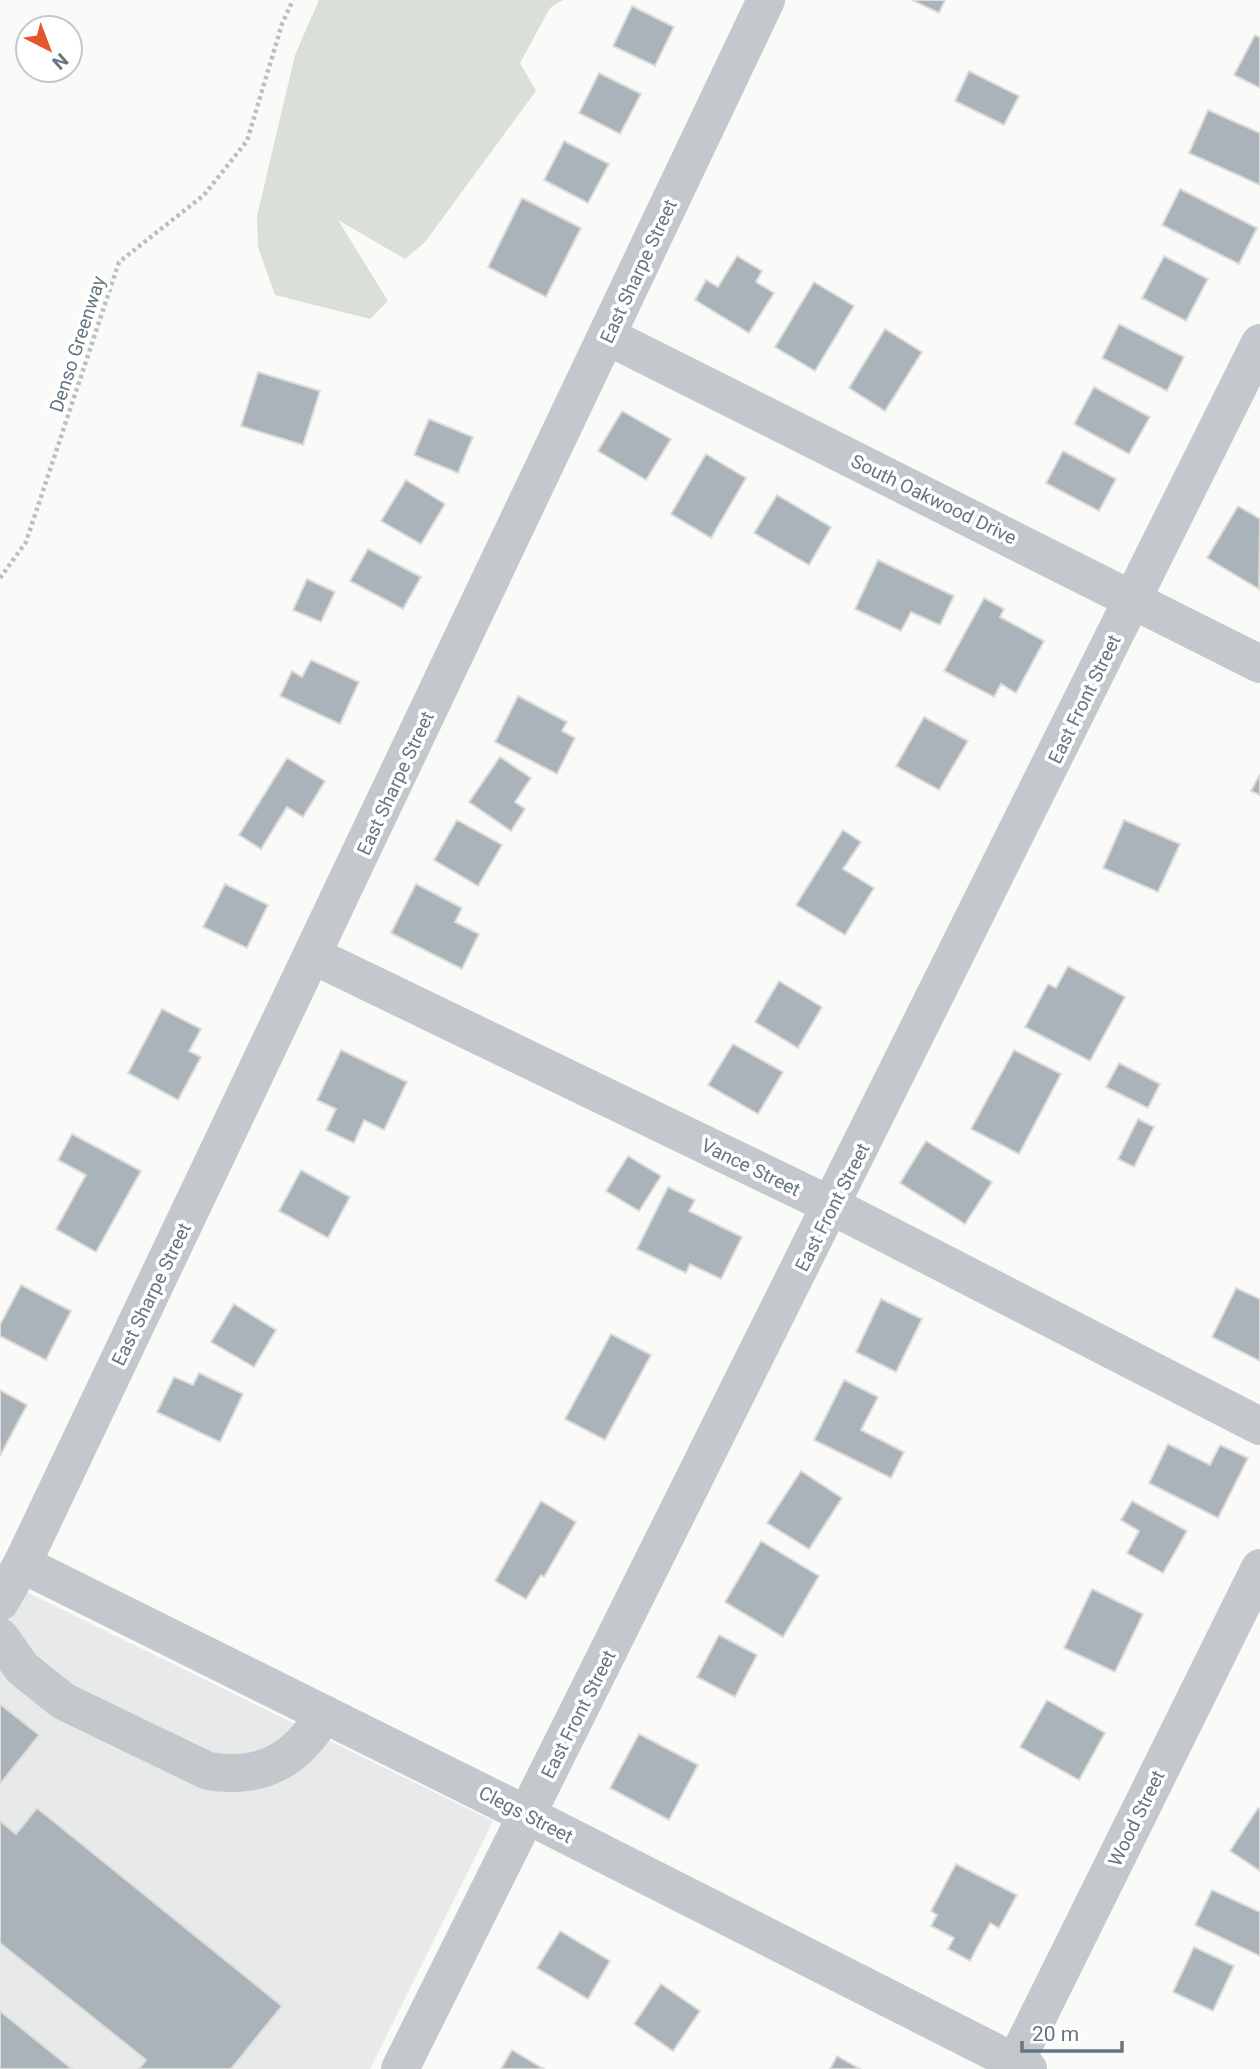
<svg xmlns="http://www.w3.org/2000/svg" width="1260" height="2069" font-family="Roboto,sans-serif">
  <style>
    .built { fill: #e8e9e9 }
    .green { fill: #dadfd7 }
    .building { fill: #aab3b9; stroke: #dcdcda; stroke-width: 2 }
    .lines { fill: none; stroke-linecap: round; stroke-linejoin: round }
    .path { stroke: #bbbfc2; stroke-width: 4.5; stroke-dasharray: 3.5 3.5; stroke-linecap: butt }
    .minor { stroke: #c3c8cc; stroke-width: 38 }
    .labels { text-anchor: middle; stroke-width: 7; stroke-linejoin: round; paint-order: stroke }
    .street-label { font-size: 19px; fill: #657683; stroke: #fff }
  </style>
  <rect width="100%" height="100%" fill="#fafaf8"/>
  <polygon class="built" points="0,1579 493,1821 370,2069 0,2069"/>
  <polygon class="green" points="319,0 563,0 550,8 520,63 536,91 425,242 405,259 338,220 388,301 370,319 275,295 258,247 257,216 295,55"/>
  <g class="building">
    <polygon points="912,0 945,0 939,13"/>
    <polygon points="632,6 674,27 655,66 613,46"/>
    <polygon points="1255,35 1260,38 1260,88 1234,75"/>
    <polygon points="969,71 1019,96 1004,125 955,101"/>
    <polygon points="599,73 641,94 620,134 579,113"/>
    <polygon points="1208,110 1260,133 1260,185 1189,153"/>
    <polygon points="564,141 609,164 588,203 544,180"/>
    <polygon points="1180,189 1257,228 1239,264 1162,225"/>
    <polygon points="522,198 581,228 546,297 488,267"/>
    <polygon points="737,256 762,271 756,282 774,293 749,333 695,300 706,280 718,287"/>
    <polygon points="1164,256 1208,279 1186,321 1142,298"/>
    <polygon points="814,282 854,306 815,371 775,347"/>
    <polygon points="1119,324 1184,357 1167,391 1102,358"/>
    <polygon points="885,329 922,352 885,411 849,388"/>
    <polygon points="258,372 320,391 303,445 241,426"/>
    <polygon points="1094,387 1150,417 1129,454 1074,424"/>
    <polygon points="622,411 671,439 646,480 598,451"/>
    <polygon points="429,419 473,437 458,473 414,455"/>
    <polygon points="1063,451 1116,479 1099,511 1046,483"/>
    <polygon points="706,454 746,478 711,538 671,514"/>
    <polygon points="406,480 445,504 421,544 381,521"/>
    <polygon points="777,495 831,527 809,565 754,533"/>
    <polygon points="1238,506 1260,519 1259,589 1207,558"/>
    <polygon points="368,549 421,577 403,609 350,581"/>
    <polygon points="878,560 954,596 940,625 911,612 901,631 855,609"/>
    <polygon points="307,579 335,592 321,622 293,610"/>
    <polygon points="984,598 1004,609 1000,617 1044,641 1016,693 1001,684 994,697 944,671"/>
    <polygon points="311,660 359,682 340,724 280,696 292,671 302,677"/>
    <polygon points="518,696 567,722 562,731 575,738 557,774 495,742"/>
    <polygon points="924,717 968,741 939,790 896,766"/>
    <polygon points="500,757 531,778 515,802 525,809 511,831 469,802"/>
    <polygon points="287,758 325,781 303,817 287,807 261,849 239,835"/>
    <polygon points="1260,774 1260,795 1251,791"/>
    <polygon points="457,820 502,845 478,886 434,860"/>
    <polygon points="1124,820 1180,844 1158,892 1103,868"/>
    <polygon points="843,830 861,842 843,869 874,888 845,935 796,905"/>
    <polygon points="225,884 268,905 247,948 203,927"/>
    <polygon points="416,884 462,908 455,922 479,934 462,969 391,933"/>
    <polygon points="1068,966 1125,997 1090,1061 1025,1027 1048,984 1056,988"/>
    <polygon points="779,981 822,1007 798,1048 755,1022"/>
    <polygon points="162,1009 201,1029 189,1051 201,1057 178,1100 128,1073"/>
    <polygon points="733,1044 783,1072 758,1114 708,1085"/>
    <polygon points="341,1050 407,1082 384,1130 364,1120 354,1143 326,1130 336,1109 317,1100"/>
    <polygon points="1014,1050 1061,1074 1019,1154 971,1129"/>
    <polygon points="1119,1063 1160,1084 1148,1108 1106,1087"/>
    <polygon points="1138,1119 1154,1127 1134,1167 1118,1159"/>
    <polygon points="72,1134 141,1171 96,1252 56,1229 86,1175 58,1160"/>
    <polygon points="926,1141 992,1182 965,1224 900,1183"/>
    <polygon points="628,1156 661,1176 639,1211 606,1191"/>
    <polygon points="301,1170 350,1197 328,1238 279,1211"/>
    <polygon points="668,1187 695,1200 689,1211 742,1237 721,1279 690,1264 686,1273 637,1249"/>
    <polygon points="21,1285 71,1311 46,1360 0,1336 0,1325"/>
    <polygon points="1236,1288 1260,1299 1260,1361 1212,1337"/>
    <polygon points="881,1299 922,1319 896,1372 856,1352"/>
    <polygon points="234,1304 276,1330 254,1367 211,1342"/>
    <polygon points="611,1334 651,1355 605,1440 565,1419"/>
    <polygon points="199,1373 243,1394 220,1442 157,1412 174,1377 193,1385"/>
    <polygon points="844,1380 878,1397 861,1430 904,1452 891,1478 814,1440"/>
    <polygon points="0,1390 27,1405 0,1456"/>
    <polygon points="1168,1444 1210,1465 1220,1445 1248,1458 1218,1518 1149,1483"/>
    <polygon points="801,1471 842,1498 809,1549 767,1523"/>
    <polygon points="541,1501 576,1522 544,1577 541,1575 526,1599 495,1581"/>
    <polygon points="1132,1501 1187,1531 1163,1573 1127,1553 1139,1531 1121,1520"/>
    <polygon points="761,1541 819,1576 783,1637 725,1602"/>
    <polygon points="1092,1589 1143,1614 1115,1672 1064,1648"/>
    <polygon points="719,1635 757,1655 735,1697 697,1677"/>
    <polygon points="1047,1700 1105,1733 1079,1780 1020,1747"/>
    <polygon points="0,1704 39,1735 0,1784"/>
    <polygon points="639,1734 698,1765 669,1820 610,1788"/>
    <polygon points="37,1808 282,2006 231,2069 139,2069 146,2060 0,1943 0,1821 16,1834"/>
    <polygon points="1258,1808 1260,1810 1260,1871 1230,1851"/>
    <polygon points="956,1864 1017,1895 999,1928 990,1923 970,1961 948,1949 954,1938 931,1926 937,1915 931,1911"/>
    <polygon points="1212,1890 1260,1912 1260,1956 1195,1925"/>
    <polygon points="560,1931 610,1961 588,1999 537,1968"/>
    <polygon points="1194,1947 1234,1966 1213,2011 1173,1992"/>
    <polygon points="661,1984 700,2011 673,2051 634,2024"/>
    <polygon points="0,2011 72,2069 0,2069"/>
    <polygon points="512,2050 544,2069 501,2069"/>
    <polygon points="837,2056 860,2069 830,2069"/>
  </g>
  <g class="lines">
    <polyline class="path" points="0,578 26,542 119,262 204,195 247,141 282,24 293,0"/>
    <g class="minor">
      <polyline points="607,336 1260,664"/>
      <polyline points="312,955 832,1206 1260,1426"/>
      <polyline points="22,1564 527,1815 1028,2069"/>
      <polyline points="0,1602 22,1564 766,0"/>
      <path d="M0,1637L22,1668L63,1701L208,1771C262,1780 297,1760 324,1714"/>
      <polyline points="400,2069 1260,343"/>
      <polyline points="1012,2069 1260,1568"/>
    </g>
  </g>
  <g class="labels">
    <g class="street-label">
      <text transform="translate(638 271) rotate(-65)" y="7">East Sharpe Street</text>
      <text transform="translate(77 344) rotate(-72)" y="7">Denso Greenway</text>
      <text transform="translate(934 499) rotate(26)" y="7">South Oakwood Drive</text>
      <text transform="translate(1084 699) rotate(-64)" y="7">East Front Street</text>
      <text transform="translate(395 783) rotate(-65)" y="7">East Sharpe Street</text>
      <text transform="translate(751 1167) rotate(26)" y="7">Vance Street</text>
      <text transform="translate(832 1207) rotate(-63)" y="7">East Front Street</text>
      <text transform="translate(151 1294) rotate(-64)" y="7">East Sharpe Street</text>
      <text transform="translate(578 1714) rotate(-63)" y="7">East Front Street</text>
      <text transform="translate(526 1814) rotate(27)" y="7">Clegs Street</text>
      <text transform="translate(1136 1818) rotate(-64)" y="7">Wood Street</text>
    </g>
  </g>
  <g transform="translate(49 49) rotate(138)"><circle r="33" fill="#ffffff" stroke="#c1c8cd" stroke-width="2"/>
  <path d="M0-5L12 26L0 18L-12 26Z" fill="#e4572e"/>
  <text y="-10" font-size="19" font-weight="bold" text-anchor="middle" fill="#657683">N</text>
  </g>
  <path d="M1022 2041v10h100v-10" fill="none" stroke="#657683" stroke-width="3.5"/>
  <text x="1032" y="2041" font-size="21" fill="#657683" stroke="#ffffff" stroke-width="5" paint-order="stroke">20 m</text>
</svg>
